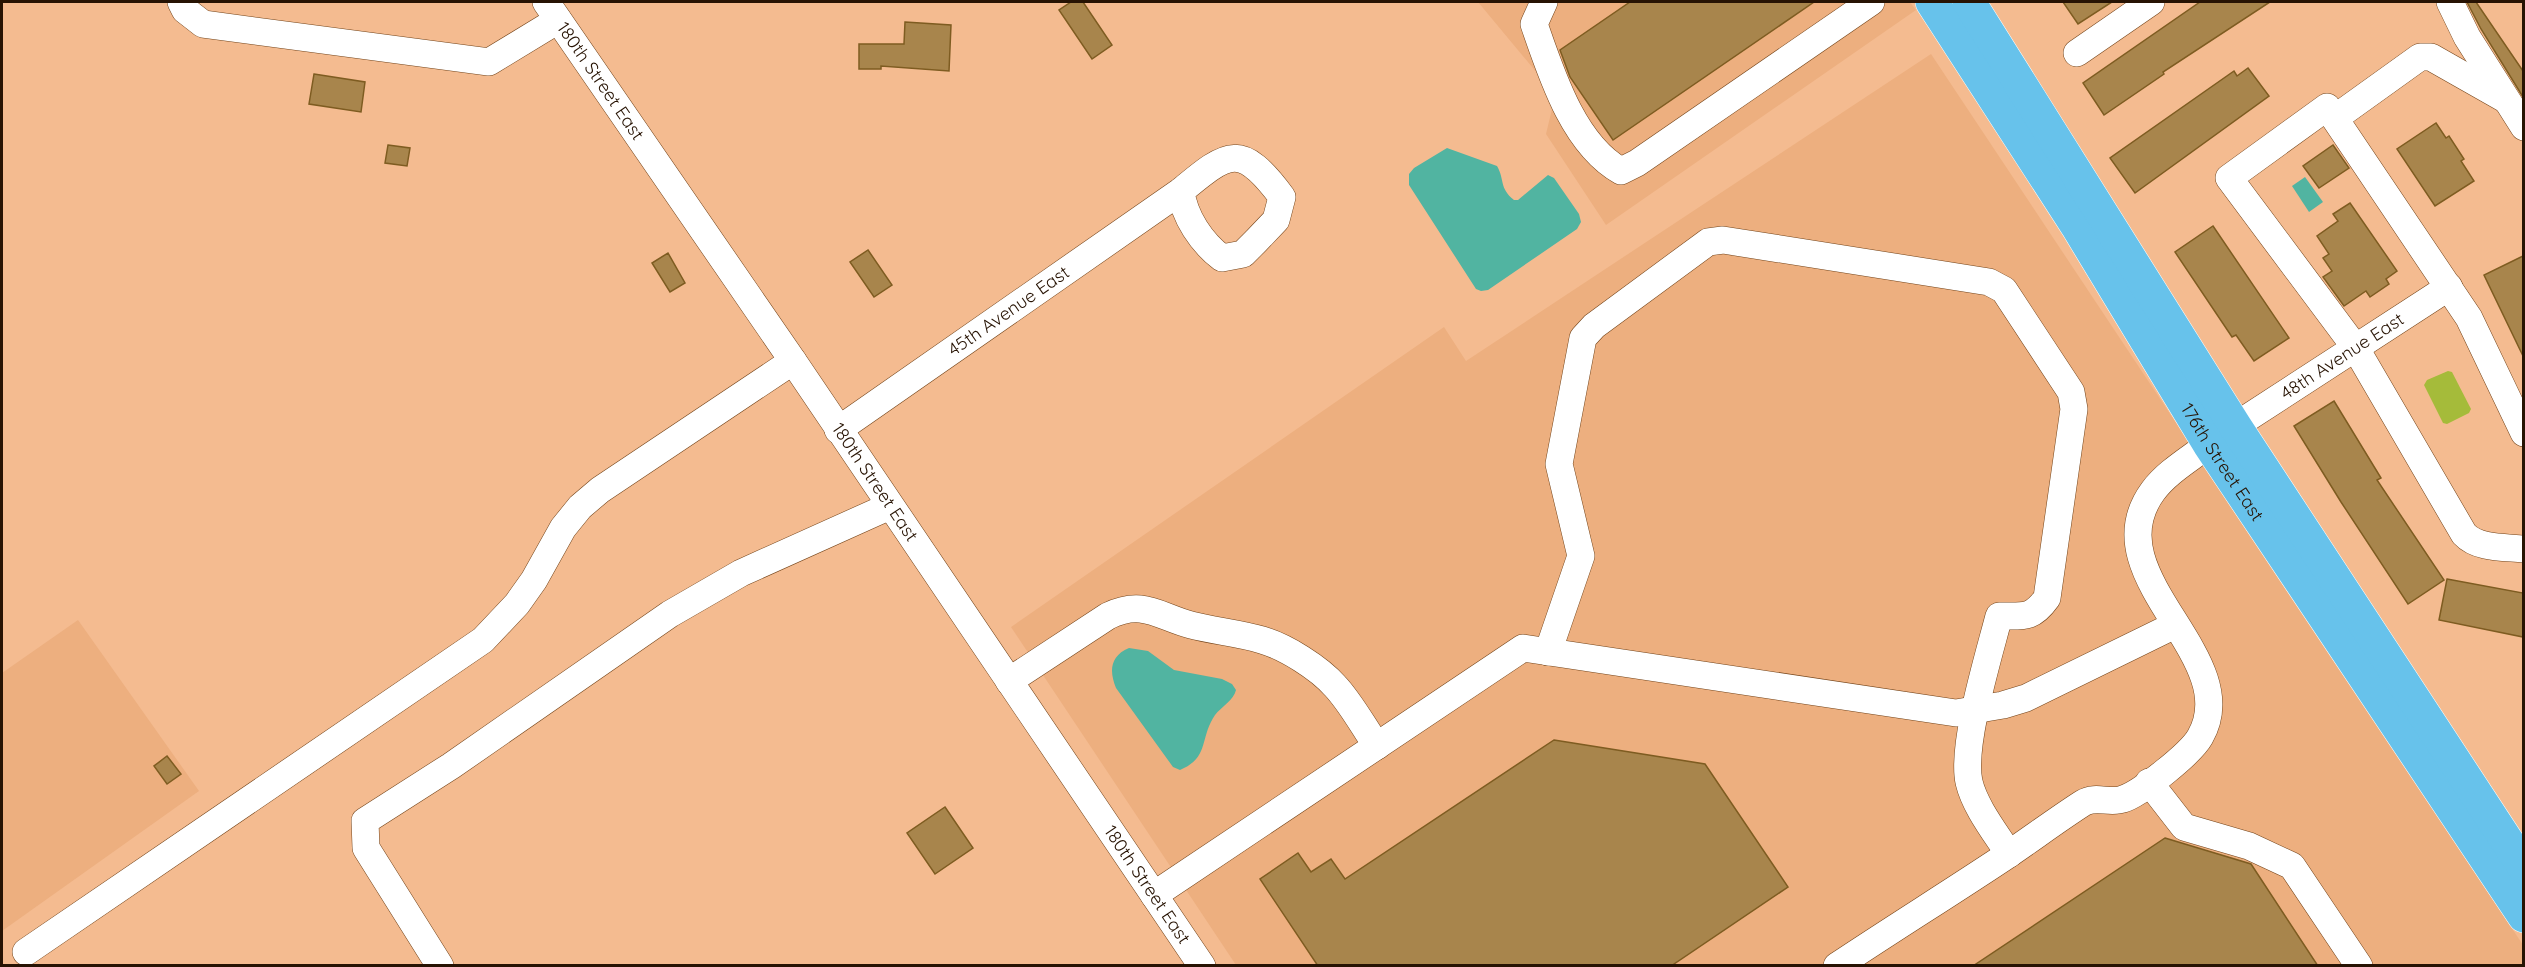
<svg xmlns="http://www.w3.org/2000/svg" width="2525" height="967" font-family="Quicksand,sans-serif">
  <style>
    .built { fill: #edaf7f }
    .green { fill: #a5bb3a }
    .water { fill: #51b4a1 }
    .building { fill: #a8854c; stroke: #7e5c21; stroke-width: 1.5 }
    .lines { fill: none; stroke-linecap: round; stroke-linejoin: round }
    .minor-casing { stroke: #734318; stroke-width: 28 }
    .major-casing { stroke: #fff; stroke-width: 34 }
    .minor { stroke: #fff; stroke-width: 27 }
    .major { stroke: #67c2eb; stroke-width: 33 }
    .labels { text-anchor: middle; stroke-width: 4.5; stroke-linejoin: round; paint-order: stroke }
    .street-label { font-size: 18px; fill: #271303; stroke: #fce4d3 }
  </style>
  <rect width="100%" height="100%" fill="#f4bb90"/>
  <g class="built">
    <polygon points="1478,2 1910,2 1916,10 1606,225 1546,134 1552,109 1547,85"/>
    <polygon points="1931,54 2523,945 2523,965 1236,965 1011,627 1444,327 1466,361"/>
    <polygon points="78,620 199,791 2,931 2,673"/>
  </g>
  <polygon class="green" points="2448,371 2452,372 2471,409 2469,413 2447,424 2443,423 2424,385 2427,380"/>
  <g class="water">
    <path d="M1447,148L1497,166C1505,180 1499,188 1514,200H1518L1548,175L1554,178L1579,214L1581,222L1577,229L1488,290L1481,291L1476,289L1409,185V174L1414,168Z"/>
    <polygon points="2305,177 2323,202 2309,212 2292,186"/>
    <path d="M1129,648L1148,651L1174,670L1222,679L1232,684L1236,690C1234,700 1221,707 1215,715C1199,739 1210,757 1180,770L1173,767L1116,688C1109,671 1110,656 1129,648Z"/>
  </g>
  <g class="building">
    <polygon points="1071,2 1083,2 1112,45 1092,59 1059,10"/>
    <polygon points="1630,2 1814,2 1613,140 1570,77 1560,50"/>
    <polygon points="2063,2 2112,2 2078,24"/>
    <polygon points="2200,2 2270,2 2163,72 2164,74 2104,115 2083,83"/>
    <polygon points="2467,2 2476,2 2523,71 2523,97 2481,29"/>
    <polygon points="905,22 951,25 949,71 881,66 881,69 859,69 859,44 904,44"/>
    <polygon points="2248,68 2269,96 2135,193 2110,158 2234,71 2237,76"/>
    <polygon points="314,74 365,82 361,112 309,104"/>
    <polygon points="2436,123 2446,138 2449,136 2464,159 2461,161 2474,181 2435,206 2397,149"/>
    <polygon points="388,145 410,148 407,166 385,163"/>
    <polygon points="2333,145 2349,168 2319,188 2303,166"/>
    <polygon points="2350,203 2397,271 2386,279 2389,284 2370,297 2366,291 2344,306 2323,277 2332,271 2323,258 2329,254 2317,236 2338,221 2333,214"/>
    <polygon points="2213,226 2289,338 2254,361 2236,335 2232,337 2175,252"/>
    <polygon points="868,250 892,285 874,297 850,262"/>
    <polygon points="668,253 685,283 670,292 652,263"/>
    <polygon points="2523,256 2523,356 2484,275"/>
    <polygon points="2334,401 2381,478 2377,480 2444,580 2408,604 2341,502 2294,426"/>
    <polygon points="2447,579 2523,593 2523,637 2439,620"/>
    <polygon points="1554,740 1705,764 1788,887 1671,966 1318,966 1260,879 1298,853 1311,872 1331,859 1345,879"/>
    <polygon points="167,756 181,774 167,784 154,766"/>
    <polygon points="945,807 973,848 935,874 907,833"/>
    <polygon points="2165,838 2251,864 2318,966 1973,966"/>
  </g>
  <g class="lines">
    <g class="minor-casing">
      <g id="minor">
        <polyline points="181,2 185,10 203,24 489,62 558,20"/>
        <path id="s1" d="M546,2L793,361L1202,966"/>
        <path d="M1544,2L1534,24C1551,73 1573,144 1621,171L1637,163L1871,2"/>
        <polyline points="2450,2 2467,37 2524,127"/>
        <polyline points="2077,53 2151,2"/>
        <polyline points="2335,118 2420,57 2431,57 2438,61 2505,99"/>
        <path id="s2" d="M2235,426L2449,287"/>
        <path id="s3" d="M838,430L1181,191C1229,151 1241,142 1282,197L1276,220L1256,241L1243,254L1222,258C1202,243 1184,217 1181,191"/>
        <path d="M2524,433L2469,318L2327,107L2229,178L2355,347L2464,534C2478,549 2504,547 2524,549"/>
        <path d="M1548,652L1581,556L1559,464L1583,338L1594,326L1708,242L1723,240L1989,282L2004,290L2071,392L2074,409L2047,598C2032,619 2024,616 1999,616C1989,655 1961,745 1969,782C1975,807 1995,832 2009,854"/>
        <path d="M1009,681L1108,616C1143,599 1158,616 1191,625C1214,631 1239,633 1262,640C1286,647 1319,668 1335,686C1351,703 1363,726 1377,746"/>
        <polyline points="2149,782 2184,827 2249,846 2292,866 2359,966"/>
        <polyline points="1154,895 1523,648 1956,713 2003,705 2026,698 2175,625"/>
        <polyline points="26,952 483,640 517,604 534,580 563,528 580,507 600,490 793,361"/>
        <polyline points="440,966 366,848 365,821 451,766 670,614 741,573 890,506"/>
        <path d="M1837,966C1894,928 1952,892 2009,854C2034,837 2058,819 2083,803C2096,795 2110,804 2123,799C2140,794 2191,753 2200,737C2247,656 2090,576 2153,491C2167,472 2190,459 2209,444"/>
      </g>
    </g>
    <g class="major-casing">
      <g id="major">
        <path id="s4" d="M1932,2L2077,226L2209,444L2524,916"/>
        <polyline points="1969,2 2235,426 2524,867"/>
      </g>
    </g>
    <use href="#minor" class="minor"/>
    <use href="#major" class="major"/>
  </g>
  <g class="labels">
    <g class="street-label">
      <text dy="6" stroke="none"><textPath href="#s1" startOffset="96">180th Street East</textPath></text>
      <text dy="6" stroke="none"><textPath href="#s3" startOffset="208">45th Avenue East</textPath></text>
      <text dy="6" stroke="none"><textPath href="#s2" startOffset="128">48th Avenue East</textPath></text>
      <text dy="6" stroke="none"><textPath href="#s4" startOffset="544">176th Street East</textPath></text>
      <text dy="6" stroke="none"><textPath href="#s1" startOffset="582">180th Street East</textPath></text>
      <text dy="6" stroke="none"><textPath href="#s1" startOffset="1068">180th Street East</textPath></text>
    </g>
  </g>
  <rect width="2525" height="967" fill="none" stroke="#271303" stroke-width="6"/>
</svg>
